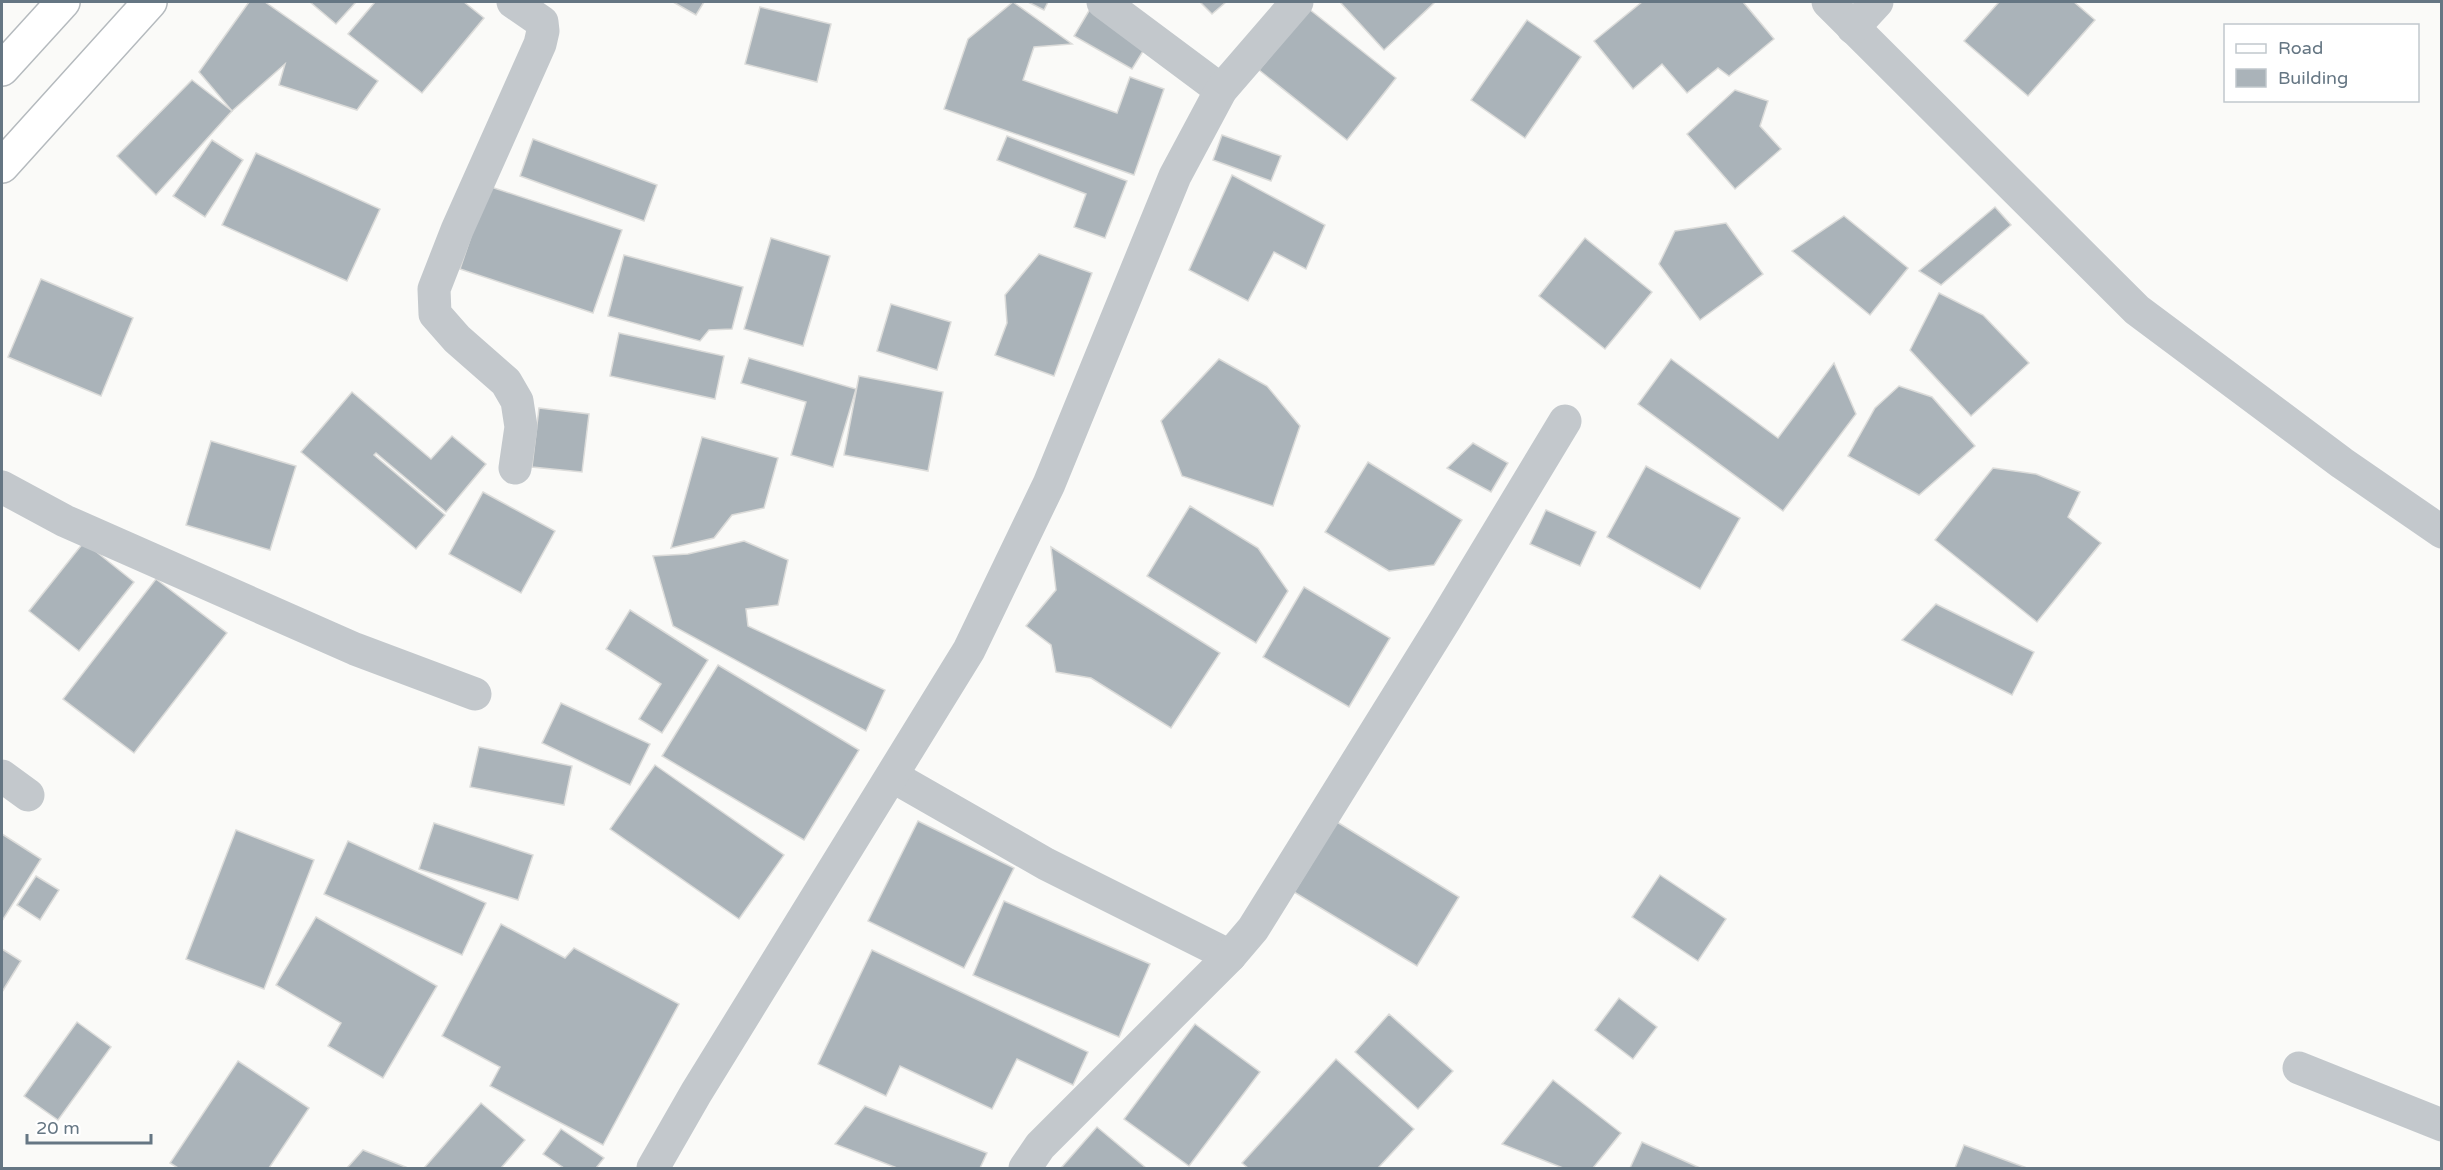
<svg xmlns="http://www.w3.org/2000/svg" width="2443" height="1170" font-family="'Varela Round',sans-serif">
  <style>
    .building { fill: #aab3b9; stroke: #dcdcda; stroke-width: 1.5 }
    .lines { fill: none; stroke-linecap: round; stroke-linejoin: round }
    .major-casing { stroke: #b5babe; stroke-width: 36 }
    .minor { stroke: #c3c8cc; stroke-width: 33 }
    .major { stroke: #fff; stroke-width: 33 }
  </style>
  <rect width="100%" height="100%" fill="#fafaf8"/>
  <g class="building">
    <polygon points="249,2 265,2 378,81 357,110 279,85 285,64 232,111 199,72"/>
    <polygon points="310,2 356,2 336,24"/>
    <polygon points="375,2 464,2 484,18 422,93 348,34"/>
    <polygon points="673,2 704,2 696,15"/>
    <polygon points="1013,2 1072,44 1034,47 1023,80 1117,113 1130,77 1164,89 1134,175 944,109 968,39"/>
    <polygon points="1028,2 1048,2 1044,10"/>
    <polygon points="1200,2 1226,2 1212,14"/>
    <polygon points="1340,2 1433,2 1434,3 1384,50"/>
    <polygon points="1642,2 1743,2 1774,39 1729,76 1718,68 1687,93 1662,64 1633,89 1594,41"/>
    <polygon points="1999,2 2074,2 2095,20 2028,96 1964,41"/>
    <polygon points="760,7 831,24 817,82 745,64"/>
    <polygon points="1090,9 1148,43 1132,69 1074,36"/>
    <polygon points="1309,9 1396,78 1347,140 1259,70"/>
    <polygon points="1527,20 1581,57 1525,138 1471,100"/>
    <polygon points="192,80 232,111 156,195 117,156"/>
    <polygon points="1735,90 1768,101 1760,126 1781,149 1735,189 1687,134"/>
    <polygon points="1222,135 1281,156 1271,181 1213,160"/>
    <polygon points="1007,136 1127,181 1105,238 1074,227 1086,194 997,160"/>
    <polygon points="533,139 657,185 644,221 520,176"/>
    <polygon points="212,140 243,160 205,217 173,196"/>
    <polygon points="256,153 380,209 347,281 222,225"/>
    <polygon points="1232,175 1325,225 1306,269 1274,252 1248,301 1189,270"/>
    <polygon points="488,186 622,230 593,313 460,269"/>
    <polygon points="1995,207 2011,225 1941,285 1919,271"/>
    <polygon points="1844,216 1908,268 1870,315 1792,251"/>
    <polygon points="1726,223 1763,274 1700,320 1659,264 1675,231"/>
    <polygon points="771,238 830,256 803,346 744,329"/>
    <polygon points="1585,238 1652,292 1605,349 1539,296"/>
    <polygon points="1039,254 1092,273 1054,376 995,355 1007,323 1005,295"/>
    <polygon points="624,255 743,287 732,329 709,330 700,341 608,316"/>
    <polygon points="41,279 133,318 101,396 8,357"/>
    <polygon points="1939,293 1983,315 2029,363 1971,416 1910,350"/>
    <polygon points="891,304 951,322 937,370 877,351"/>
    <polygon points="619,333 724,356 715,399 610,376"/>
    <polygon points="749,358 856,389 833,467 791,455 806,402 741,383"/>
    <polygon points="1219,359 1267,386 1300,426 1273,506 1182,476 1161,421"/>
    <polygon points="1671,359 1778,438 1834,363 1856,414 1783,511 1638,404"/>
    <polygon points="859,376 943,392 928,471 844,455"/>
    <polygon points="1899,386 1932,397 1975,446 1919,495 1848,456 1875,408"/>
    <polygon points="352,392 431,459 452,436 486,464 446,512 376,453 374,455 445,515 416,549 301,452"/>
    <polygon points="539,408 589,414 582,472 532,467"/>
    <polygon points="702,437 778,458 764,508 732,515 714,538 671,548"/>
    <polygon points="211,441 296,466 270,550 186,525"/>
    <polygon points="1473,443 1508,463 1491,492 1447,468"/>
    <polygon points="1368,462 1462,520 1434,565 1389,571 1325,532"/>
    <polygon points="1646,466 1740,518 1700,589 1607,537"/>
    <polygon points="1993,468 2036,474 2080,492 2068,517 2101,543 2037,622 1935,540"/>
    <polygon points="483,492 555,531 521,593 449,554"/>
    <polygon points="1190,506 1258,548 1288,591 1256,643 1147,576"/>
    <polygon points="1546,510 1596,532 1580,566 1530,544"/>
    <polygon points="744,541 788,560 778,605 746,609 748,626 885,690 866,731 673,626 653,556 688,554"/>
    <polygon points="84,542 134,582 79,651 29,611"/>
    <polygon points="1051,547 1220,653 1171,728 1091,678 1056,672 1051,645 1026,626 1056,590"/>
    <polygon points="156,579 227,633 134,753 63,699"/>
    <polygon points="1304,587 1390,638 1349,707 1263,657"/>
    <polygon points="1936,604 2034,652 2012,695 1902,640"/>
    <polygon points="630,610 708,660 662,733 639,719 661,684 606,649"/>
    <polygon points="718,665 859,750 804,840 662,756"/>
    <polygon points="561,703 650,744 630,785 542,743"/>
    <polygon points="479,747 572,766 564,805 470,787"/>
    <polygon points="655,765 784,855 739,919 610,829"/>
    <polygon points="918,821 1014,868 964,968 868,921"/>
    <polygon points="1337,822 1459,897 1417,966 1294,892"/>
    <polygon points="434,823 533,855 518,900 419,869"/>
    <polygon points="236,830 314,860 264,989 186,959"/>
    <polygon points="2,834 41,859 2,921"/>
    <polygon points="348,841 486,903 462,955 324,894"/>
    <polygon points="1660,875 1726,919 1698,961 1632,917"/>
    <polygon points="36,876 59,890 40,920 17,905"/>
    <polygon points="1004,901 1150,964 1119,1037 973,975"/>
    <polygon points="316,917 437,986 383,1078 328,1046 341,1023 276,985"/>
    <polygon points="501,924 565,958 574,948 679,1004 603,1145 490,1086 500,1067 442,1036"/>
    <polygon points="2,949 21,961 2,992"/>
    <polygon points="872,950 1088,1052 1073,1085 1017,1059 992,1109 900,1066 886,1096 818,1064"/>
    <polygon points="1619,998 1657,1027 1633,1059 1595,1030"/>
    <polygon points="1389,1014 1453,1071 1418,1109 1355,1052"/>
    <polygon points="77,1022 111,1047 58,1120 24,1096"/>
    <polygon points="1195,1024 1260,1072 1189,1166 1124,1119"/>
    <polygon points="1336,1059 1414,1129 1378,1168 1248,1168 1242,1163"/>
    <polygon points="238,1061 309,1108 269,1168 178,1168 170,1163"/>
    <polygon points="1553,1080 1621,1133 1593,1168 1563,1168 1502,1144"/>
    <polygon points="481,1103 525,1140 501,1168 424,1168"/>
    <polygon points="865,1106 987,1153 980,1168 897,1168 835,1144"/>
    <polygon points="1097,1127 1146,1168 1061,1168"/>
    <polygon points="561,1129 604,1158 596,1168 564,1168 543,1154"/>
    <polygon points="1642,1142 1700,1168 1630,1168"/>
    <polygon points="1964,1145 2027,1168 1955,1168"/>
    <polygon points="363,1150 408,1168 347,1168"/>
  </g>
  <g class="lines">
    <g class="major-casing">
      <g id="major">
        <polyline points="2,69 63,2"/>
        <polyline points="2,166 150,2"/>
      </g>
    </g>
    <g class="minor">
      <polyline points="513,2 542,22 543,31 540,44 457,230 434,289 435,314 457,339 506,382 517,401 521,427 515,468"/>
      <polyline points="1103,2 1221,90"/>
      <polyline points="1828,2 2137,310 2342,463 2442,532"/>
      <polyline points="1853,28 1877,2"/>
      <polyline points="2,487 65,521 355,649 475,694"/>
      <polyline points="2,776 28,795"/>
      <polyline points="892,776 1046,864 1230,956"/>
      <polyline points="2299,1068 2442,1125"/>
      <polyline points="653,1168 696,1093 969,650 1049,484 1175,176 1221,90 1297,2"/>
      <polyline points="1025,1168 1040,1146 1230,956 1253,929 1445,620 1565,421"/>
    </g>
    <use href="#major" class="major"/>
  </g>
  <rect width="2443" height="1170" fill="none" stroke="#657683" stroke-width="6"/>
  <rect x="2224" y="24" width="195" height="78" fill="#ffffff" stroke="#c1c8cd" stroke-width="1.5"/>
  <rect x="2236" y="44" width="30" height="9" fill="#ffffff" stroke="#c1c8cd" stroke-width="1.5"/>
  <text x="2278" y="54" font-size="18" fill="#657683">Road</text>
  <rect x="2236" y="69" width="30" height="18" fill="#aab3b9" stroke="#c1c8cd" stroke-width="1.5"/>
  <text x="2278" y="84" font-size="18" fill="#657683">Building</text>
  <path d="M27 1134v9h124v-9" fill="none" stroke="#657683" stroke-width="3"/>
  <text x="36" y="1134" font-size="18" fill="#657683" stroke="#ffffff" stroke-width="4.5" paint-order="stroke">20 m</text>
</svg>
